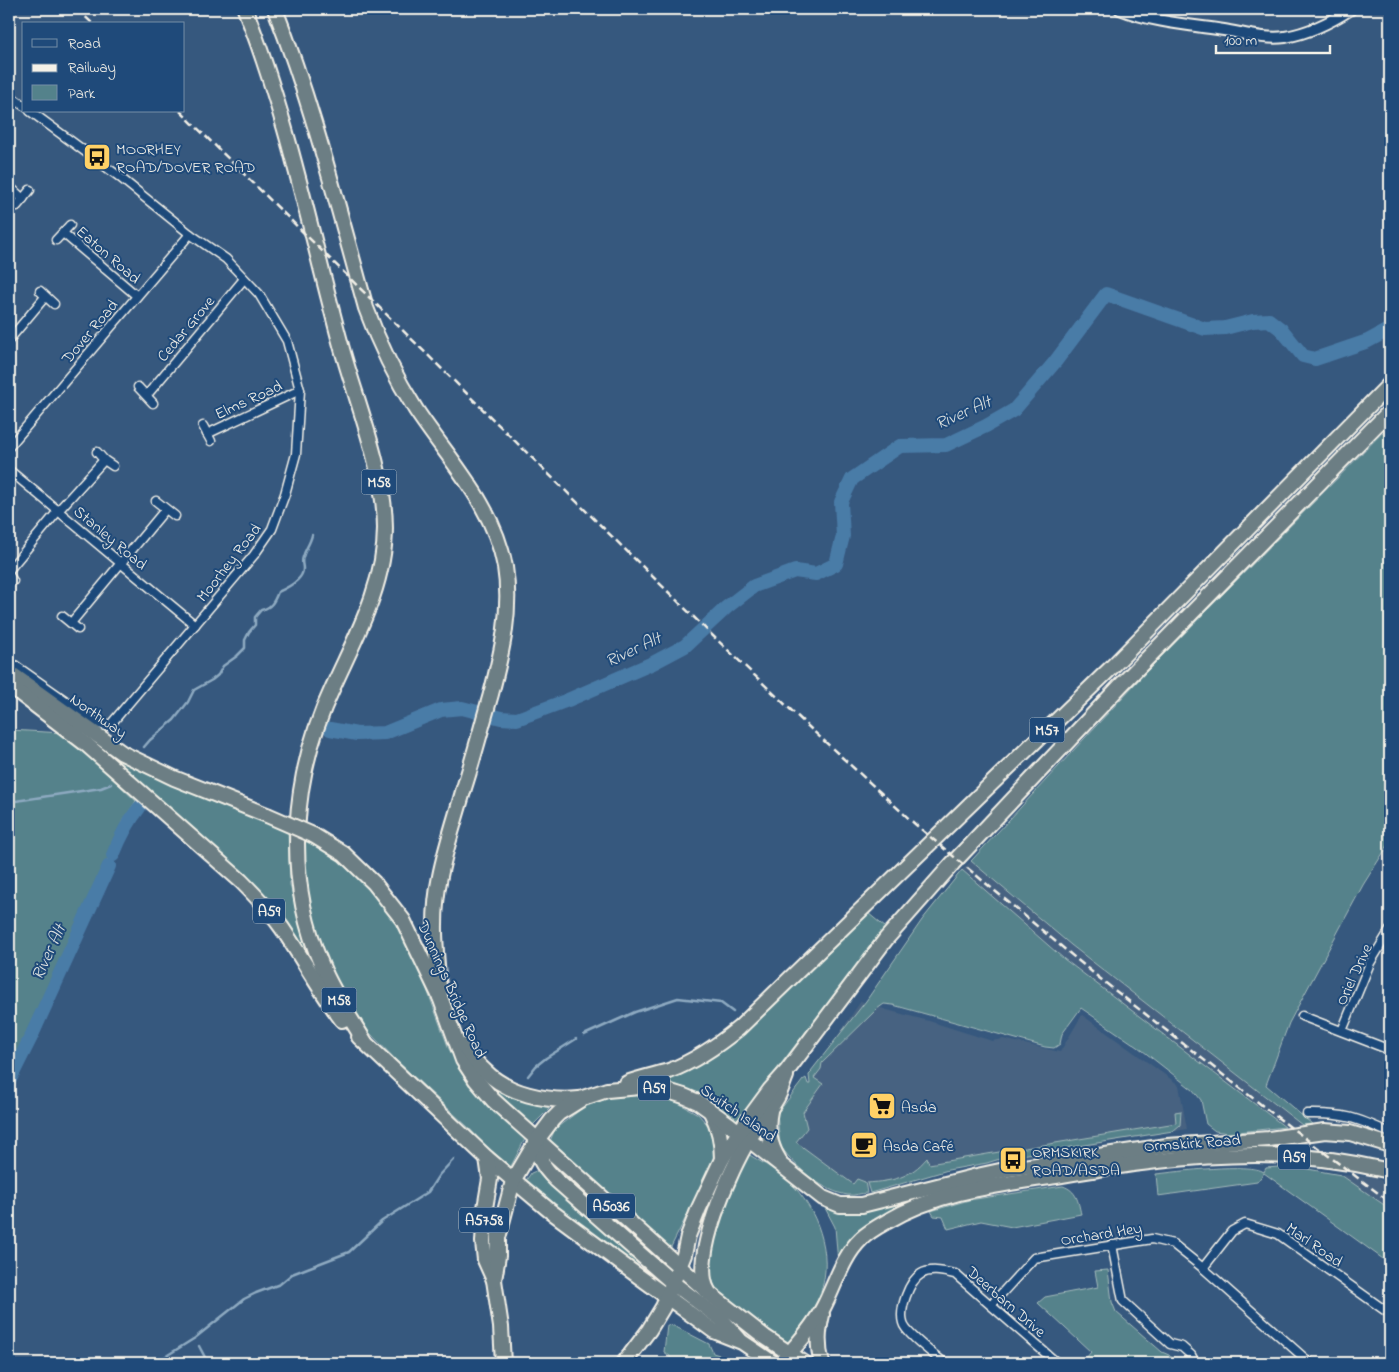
<svg xmlns="http://www.w3.org/2000/svg" width="1399" height="1372" font-family="'Indie Flower',sans-serif">
  <style>
    .built { fill: #466281 }
    .green { fill: #54828b; stroke: #a4baba }
    .lines { fill: none; stroke-linecap: round; stroke-linejoin: round }
    .stream { stroke: #8eaac1; stroke-width: 2.5 }
    .river { stroke: #4a7ba7; stroke-width: 14 }
    .street-casing { stroke: #f4f1e8; stroke-width: 11 }
    .secondary-casing { stroke: #f4f1e8; stroke-width: 14 }
    .highway-casing { stroke: #f4f1e8; stroke-width: 18 }
    .street { stroke: #1f4a7a; stroke-width: 8 }
    .secondary { stroke: #1f4a7a; stroke-width: 10 }
    .highway { stroke: #6c7e84; stroke-width: 14 }
    .rail { stroke: #f4f1e8; stroke-width: 2.5; stroke-dasharray: 8 4; stroke-linecap: butt }
    .highway-bridge-casing { stroke: #f4f1e8; stroke-width: 18; stroke-linecap: butt }
    .highway-bridge { stroke: #6c7e84; stroke-width: 14 }
    .labels { text-anchor: middle; stroke-width: 4; stroke-linejoin: round; paint-order: stroke }
    .shield { fill: #1f4a7a; stroke: #b4bfc7; stroke-width: 1 }
    .shield-label { font-size: 15px; font-weight: bold; fill: #f4f1e8 }
    .poi-label { font-size: 16px; fill: #f4f1e8; stroke: #1f4a7a; text-anchor: start }
    .street-label { font-size: 16px; fill: #f4f1e8; stroke: #1f4a7a }
    .water-label { font-size: 18px; font-style: italic; fill: #dadfde; stroke: #1f4a7a }
  </style>
  <rect width="100%" height="100%" fill="#36587e"/>
  <filter id="ink" filterUnits="userSpaceOnUse"><feTurbulence type="fractalNoise" baseFrequency=".02" numOctaves="2"/><feDisplacementMap in="SourceGraphic" scale="10" xChannelSelector="R" yChannelSelector="G"/><feConvolveMatrix kernelMatrix="1 2 1 2 8 2 1 2 1" color-interpolation-filters="sRGB"/></filter>
  <g filter="url(#ink)">
    <g class="built">
      <polygon points="971,861 1071,945 1302,1125 1285,1127 1064,959 962,870"/>
      <polygon points="861,1001 887,1010 929,1021 992,1041 1003,1039 1060,1052 1082,1015 1179,1085 1187,1129 915,1175 852,1192 789,1139 798,1110 814,1071"/>
      <polygon points="1341,1175 1376,1177 1390,1187 1390,1209"/>
    </g>
    <g class="green">
      <polygon points="1390,425 1390,842 1363,885 1289,1023 1266,1085 1312,1124 1302,1125 1071,945 971,861 1146,672"/>
      <polygon points="9,730 64,733 136,801 122,822 103,873 69,939 28,1032 9,1072"/>
      <polygon points="120,756 288,832 290,885 309,954 268,901 116,761"/>
      <polygon points="302,840 326,851 354,870 387,909 412,949 449,1049 474,1090 507,1124 525,1139 510,1168 494,1155 468,1127 397,1061 368,1031 339,989 317,940 308,895"/>
      <path d="M962,870L1064,959L1285,1127L1229,1133L1215,1131L1206,1124L1201,1100L1193,1090L1138,1047L1081,1008L1062,1034L1060,1044L1054,1048L1045,1047L893,1005L884,1004L877,1009L822,1063L821,1069L814,1078L823,1084L803,1112L807,1128L796,1142L853,1184L857,1179L865,1182L867,1193C861,1193 854,1196 848,1195C824,1192 796,1168 782,1148L780,1144L777,1114L803,1080L806,1078L808,1084H810L809,1075L812,1072L811,1071L866,1001L922,920Z"/>
      <polygon points="868,913 886,928 736,1122 698,1093 663,1080 711,1058 745,1031"/>
      <polygon points="488,1085 525,1102 550,1108 532,1126 504,1104"/>
      <polygon points="640,1093 669,1098 698,1114 712,1130 717,1155 670,1249 550,1141 555,1129 584,1107 614,1096"/>
      <polygon points="1181,1111 1180,1125 1173,1131 1008,1157 1007,1151 1176,1123 1175,1112"/>
      <path d="M1005,1151L1006,1157L987,1163L948,1170L870,1193L867,1183C893,1181 910,1178 927,1158L929,1164Z"/>
      <path d="M748,1154C759,1161 773,1168 784,1177C813,1201 832,1246 823,1284C818,1307 802,1325 788,1343C768,1330 732,1309 717,1291C714,1286 709,1272 710,1266C713,1232 734,1184 748,1154Z"/>
      <path d="M1291,1166L1341,1175L1390,1209V1264L1264,1173L1257,1182L1158,1196L1156,1174C1177,1172 1249,1162 1264,1172L1266,1168Z"/>
      <polygon points="536,1171 640,1263 634,1265 525,1182 531,1173"/>
      <path d="M1063,1186C1077,1191 1078,1201 1081,1214L1012,1227L981,1221L948,1229L943,1217L934,1216L931,1211L969,1200Z"/>
      <polygon points="918,1193 920,1198 880,1218 857,1233 838,1263 835,1227 824,1206 841,1210"/>
      <polygon points="1108,1270 1112,1302 1116,1312 1162,1352 1178,1359 1181,1363 1082,1363 1091,1352 1038,1303 1045,1297 1098,1287 1095,1271"/>
      <polygon points="667,1325 674,1326 709,1344 713,1353 735,1360 736,1363 670,1363 670,1356 664,1352"/>
    </g>
    <g class="lines">
      <g class="stream">
        <path d="M144,747L150,740L174,720L188,702L194,690L212,680L218,675L223,666L237,656L245,648V640L249,632L255,625V617L261,610C271,608 274,602 278,592C287,588 303,580 303,569C303,564 301,562 303,557C305,549 310,544 312,535"/>
        <polyline points="9,802 101,788 111,784"/>
        <polyline points="584,1035 635,1012 678,998 721,1003 733,1012"/>
        <polyline points="528,1076 536,1066 546,1058 576,1039"/>
        <polyline points="199,1346 208,1363"/>
        <polyline points="155,1363 195,1338 244,1299 256,1293 280,1284 292,1274 349,1252 382,1221 428,1192 439,1175 454,1159"/>
      </g>
      <g class="river">
        <polyline points="330,729 357,734 385,733 441,710 462,708 501,718 517,719 568,700 653,663 685,646 727,607 754,586 795,571 816,574 836,564 843,536 841,502 852,479 900,446 946,445 986,426 1014,410 1055,362 1106,294 1205,329 1225,328 1253,321 1269,320 1282,330 1303,356 1315,359 1368,341 1390,329"/>
        <path d="M113,855C120,838 127,823 139,808"/>
        <polyline points="9,1081 31,1037 109,866"/>
      </g>
      <g class="street-casing">
        <g id="street">
          <polyline points="9,95 24,106"/>
          <polyline points="9,186 23,199"/>
          <polyline points="17,206 30,190"/>
          <polyline points="63,233 137,296"/>
          <polyline points="56,240 70,225"/>
          <polyline points="40,291 54,304"/>
          <polyline points="9,340 45,297"/>
          <polyline points="138,387 153,403"/>
          <polyline points="147,395 244,279"/>
          <polyline points="203,426 211,441"/>
          <polyline points="207,434 300,390"/>
          <polyline points="9,447 190,234"/>
          <polyline points="97,452 104,460 113,466"/>
          <polyline points="9,470 195,625"/>
          <polyline points="156,501 175,516"/>
          <polyline points="9,570 58,511 104,460"/>
          <polyline points="9,575 13,581"/>
          <polyline points="62,616 78,629"/>
          <polyline points="71,623 165,510"/>
          <polyline points="9,661 99,724 106,726 111,724 254,555 272,529 285,494 296,454 300,390 287,341 259,294 226,259 190,234 117,175 30,111"/>
          <polyline points="1302,1016 1390,1050"/>
          <polyline points="1342,1031 1370,963 1390,930"/>
          <path d="M1307,1114C1344,1113 1357,1118 1390,1133"/>
          <polyline points="1112,1245 1123,1301 1170,1344 1182,1347 1191,1355 1195,1363"/>
          <polyline points="1203,1268 1232,1231 1245,1224 1278,1234 1390,1314"/>
          <polyline points="992,1304 1034,1258 1152,1239 1173,1244 1203,1268 1310,1363"/>
          <path d="M944,1363C935,1355 905,1333 903,1323C899,1309 909,1281 921,1274C931,1268 945,1272 955,1274L1057,1363"/>
          <polyline points="1384,1363 1390,1356"/>
        </g>
      </g>
      <g class="secondary-casing">
        <path id="secondary" d="M1120,9C1152,22 1190,25 1224,30C1243,33 1266,40 1285,37C1309,33 1331,22 1351,9"/>
      </g>
      <g class="highway-casing">
        <g id="highway">
          <path d="M245,9C288,118 311,235 342,349C357,403 385,472 385,528C385,585 356,636 333,687C292,774 283,876 322,966C333,993 350,1017 365,1042"/>
          <path d="M275,9C313,106 338,208 366,308C379,344 395,377 416,410C449,460 494,505 505,567C512,610 502,652 491,694C482,725 474,757 464,788C456,817 446,846 440,876C431,919 436,954 440,997"/>
          <polyline points="9,672 122,753 174,778 267,815"/>
          <path d="M9,685L86,744L241,881C256,896 270,911 282,928C303,959 320,991 342,1020"/>
          <polyline points="313,835 344,854 374,883 403,920 440,997 463,1060 476,1080 493,1100 710,1294 765,1337 804,1363"/>
          <polyline points="359,1037 487,1158 549,1210 630,1270 714,1331 742,1342 773,1363"/>
          <path d="M464,1046C470,1054 476,1063 484,1070C507,1094 547,1102 579,1099"/>
          <path d="M627,1083C641,1078 655,1075 669,1071C695,1061 717,1046 739,1028L1111,668L1390,384"/>
          <path d="M770,1111C766,1129 769,1144 779,1160"/>
          <path d="M711,1112C719,1127 722,1142 722,1159"/>
          <path d="M537,1140C537,1158 543,1167 556,1180L673,1283L722,1320L739,1339"/>
          <polyline points="487,1158 490,1179 485,1208 483,1242 485,1260 494,1280 501,1327 503,1363"/>
          <polyline points="494,1280 498,1256 498,1238 513,1181 537,1140 552,1120 559,1113 583,1098 607,1090 640,1087 658,1088 684,1096 698,1102 730,1125 823,1198 840,1205 862,1205 977,1176 1009,1169 1167,1146 1269,1139 1325,1131 1350,1133 1390,1145"/>
          <path d="M708,1291C689,1261 731,1168 749,1139C758,1125 769,1112 777,1098C781,1091 783,1083 786,1076"/>
          <path d="M822,1315C818,1332 817,1346 822,1363"/>
          <path d="M784,1359C798,1344 813,1327 823,1308C835,1286 842,1257 861,1239C868,1232 877,1227 886,1222C938,1191 998,1185 1056,1176C1122,1165 1188,1155 1255,1155C1300,1155 1347,1161 1390,1171"/>
          <polyline points="624,1363 649,1330 663,1307 684,1255 688,1236 699,1208 722,1159 739,1132 770,1090 787,1071 886,939 953,863 1122,684 1390,411"/>
        </g>
      </g>
      <use href="#street" class="street"/>
      <use href="#secondary" class="secondary"/>
      <use href="#highway" class="highway"/>
      <g class="rail">
        <polyline points="77,9 93,24"/>
        <polyline points="180,111 713,636 810,728 916,825 1098,977 1277,1117 1390,1202"/>
      </g>
      <g class="highway-bridge-casing">
        <polyline id="highway-bridge" points="267,815 313,835"/>
      </g>
      <use href="#highway-bridge" class="highway-bridge"/>
    </g>
  </g>
  <defs>
    <g id="bus-square" transform="scale(1.4375)"><rect x="-9" y="-9" width="18" height="18" rx="4" fill="#ffd166" stroke="#1f4a7a"/><path d="M-5-6H5V4H4V6H2V4H-2V6H-4V4H-5ZM-3.5-4V0h7V-4ZM-3.5 1.2v1.5H-2V1.2ZM2 1.2v1.5H3.5V1.2Z" fill="#111"/></g>
    <g id="supermarket-square" transform="scale(1.4375)"><rect x="-9" y="-9" width="18" height="18" rx="4" fill="#ffd166" stroke="#1f4a7a"/><path d="M-6-5.5h2.5l.6 2H6L4.5 2H-2.5L-4.4-4H-6ZM-1.5 3.2a1.3 1.3 0 1 0 .1 0ZM3 3.2a1.3 1.3 0 1 0 .1 0Z" fill="#111"/></g>
    <g id="cafe-square" transform="scale(1.4375)"><rect x="-9" y="-9" width="18" height="18" rx="4" fill="#ffd166" stroke="#1f4a7a"/><path d="M-5.5-4.5H6V0H3Q3 3.5 0 3.5H-2.5Q-5.5 3.5-5.5 0ZM3-3.2v2h1.7v-2ZM-6 4.5H4V6H-6Z" fill="#111"/></g>
  </defs>
  <g fill-rule="evenodd">
    <use href="#bus-square" x="97" y="157"/>
    <use href="#supermarket-square" x="882" y="1106"/>
    <use href="#cafe-square" x="864" y="1145"/>
    <use href="#bus-square" x="1013" y="1160"/>
  </g>
  <g class="labels">
    <g class="shield">
      <rect x="361.5" y="469.5" width="35" height="25" rx="4"/>
      <rect x="1029.5" y="717.5" width="35" height="25" rx="4"/>
      <rect x="253" y="898.5" width="32" height="25" rx="4"/>
      <rect x="321.5" y="987.5" width="35" height="25" rx="4"/>
      <rect x="638" y="1075.5" width="32" height="25" rx="4"/>
      <rect x="1278" y="1144.5" width="32" height="25" rx="4"/>
      <rect x="587" y="1193.5" width="48" height="25" rx="4"/>
      <rect x="459" y="1207.5" width="50" height="25" rx="4"/>
    </g>
    <g class="shield-label">
      <text x="379" y="487">M58</text>
      <text x="1047" y="735">M57</text>
      <text x="269" y="916">A59</text>
      <text x="339" y="1005">M58</text>
      <text x="654" y="1093">A59</text>
      <text x="1294" y="1162">A59</text>
      <text x="611" y="1211">A5036</text>
      <text x="484" y="1225">A5758</text>
    </g>
    <g class="poi-label">
      <text x="116" y="154">MOORHEY<tspan x="116" dy="18">ROAD/DOVER ROAD</tspan></text>
      <text x="901" y="1112">Asda</text>
      <text x="883" y="1151">Asda Café</text>
      <text x="1032" y="1157">ORMSKIRK<tspan x="1032" dy="18">ROAD/ASDA</tspan></text>
    </g>
    <g class="street-label">
      <text transform="translate(109 254) rotate(41)" y="6">Eaton Road</text>
      <text transform="translate(185 328) rotate(-50)" y="6">Cedar Grove</text>
      <text transform="translate(89 331) rotate(-50)" y="6">Dover Road</text>
      <text transform="translate(248 399) rotate(-25)" y="6">Elms Road</text>
      <text transform="translate(111 537) rotate(40)" y="6">Stanley Road</text>
      <text transform="translate(228 562) rotate(-52)" y="6">Moorhey Road</text>
      <text transform="translate(99 715) rotate(35)" y="6">Northway</text>
      <text transform="translate(1353 974) rotate(-65)" y="6">Oriel Drive</text>
      <text transform="translate(453 989) rotate(66)" y="6">Dunnings Bridge Road</text>
      <text transform="translate(739 1112) rotate(35)" y="6">Switch Island</text>
      <text transform="translate(1192 1142) rotate(-4)" y="6">Ormskirk Road</text>
      <text transform="translate(1101 1233) rotate(-9)" y="6">Orchard Hey</text>
      <text transform="translate(1315 1244) rotate(35)" y="6">Marl Road</text>
      <text transform="translate(1007 1301) rotate(41)" y="6">Deerbarn Drive</text>
    </g>
    <g class="water-label">
      <text transform="translate(963 412) rotate(-24)" y="6">River Alt</text>
      <text transform="translate(633 649) rotate(-25)" y="6">River Alt</text>
      <text transform="translate(48 952) rotate(-65)" y="6">River Alt</text>
    </g>
  </g>
  <rect width="1399" height="1372" fill="none" stroke="#1f4a7a" stroke-width="30"/>
  <rect x="15" y="15" width="1369" height="1342" fill="none" stroke="#f4f1e8" stroke-width="2" filter="url(#ink)"/>
  <rect x="22" y="22" width="162" height="90" fill="#1f4a7a" stroke="#748da6"/>
  <rect x="32" y="39" width="25" height="8" fill="#1f4a7a" stroke="#748da6"/>
  <text x="68" y="48" font-size="15" fill="#f4f1e8">Road</text>
  <rect x="32" y="64" width="25" height="8" fill="#f4f1e8" stroke="#748da6"/>
  <text x="68" y="72" font-size="15" fill="#f4f1e8">Railway</text>
  <rect x="32" y="85" width="25" height="15" fill="#54828b" stroke="#748da6"/>
  <text x="68" y="98" font-size="15" fill="#f4f1e8">Park</text>
  <path d="M1216 45v8h114v-8" fill="none" stroke="#f4f1e8" stroke-width="2.5"/>
  <text x="1224" y="45" font-size="15" fill="#f4f1e8" stroke="#1f4a7a" stroke-width="4" paint-order="stroke">100 m</text>
</svg>
